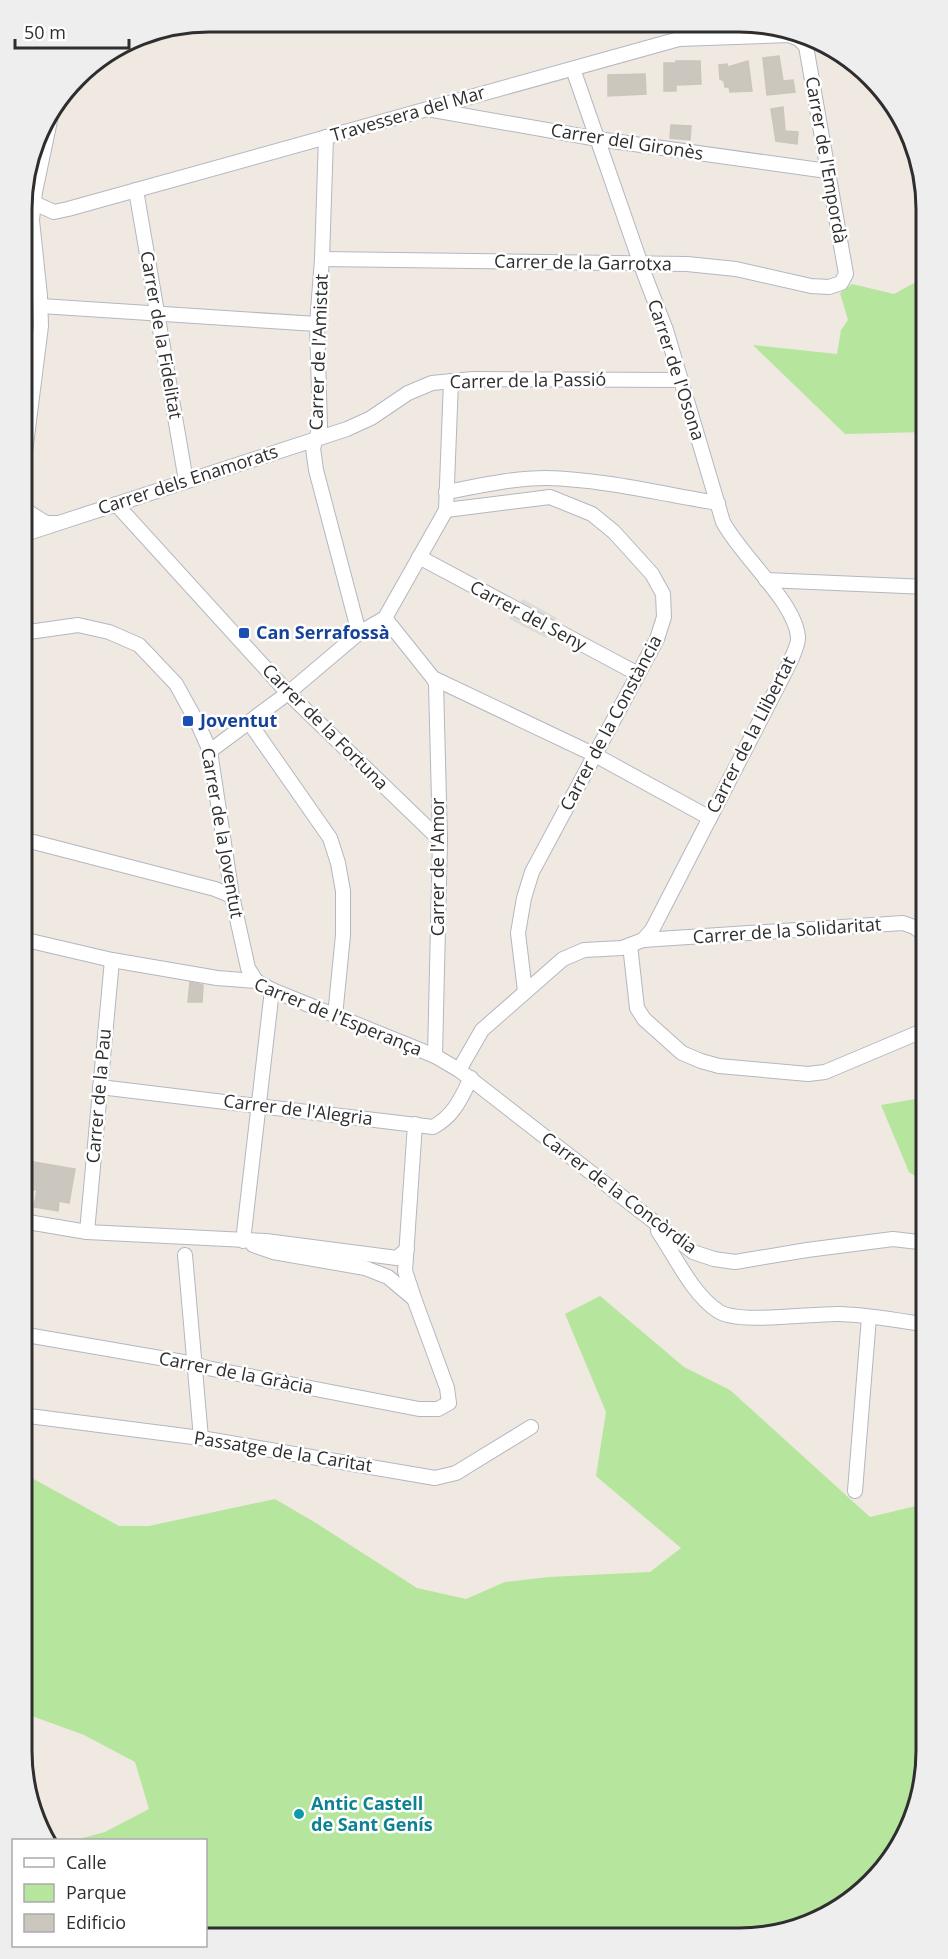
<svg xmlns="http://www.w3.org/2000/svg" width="948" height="1959" font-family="'Open Sans',sans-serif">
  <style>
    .green { fill: #b6e59e }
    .plaza { fill: #dfdcd8 }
    .building { fill: #cbc7bf; stroke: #cbc5ba; stroke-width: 1.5 }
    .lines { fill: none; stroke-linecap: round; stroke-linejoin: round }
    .street-casing { stroke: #b4b7c1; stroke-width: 16 }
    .street { stroke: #fff; stroke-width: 14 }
    .transit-dot { fill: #1a4fb4; stroke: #fff; stroke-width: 2 }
    .culture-dot { fill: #0f9aa8; stroke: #fff; stroke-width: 2 }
    .labels { text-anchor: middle; stroke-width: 5; stroke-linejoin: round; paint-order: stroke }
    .street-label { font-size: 18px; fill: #2e2e2e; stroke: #fff }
    .transit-label { font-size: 18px; font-weight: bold; fill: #164399; stroke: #fff; text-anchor: start }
    .culture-label { font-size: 18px; font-weight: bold; fill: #0d838f; stroke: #fff; text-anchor: start }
    .rim { fill: none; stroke: #2e2e2e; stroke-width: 3 }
  </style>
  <rect width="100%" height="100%" fill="#efe9e1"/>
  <g class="green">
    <polygon points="927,276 927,432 845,434 753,345 837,354 841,330 848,320 840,293 852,284 894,294"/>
    <polygon points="927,789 927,868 916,828"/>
    <polygon points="927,1097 927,1184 909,1172 881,1105"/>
    <polygon points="600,1296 684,1367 730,1390 870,1517 916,1506 927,1496 927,1763 913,1822 888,1865 844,1906 799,1928 739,1938 206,1936 206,1840 75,1840 105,1832 149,1809 135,1762 84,1735 21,1712 21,1472 119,1526 149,1526 275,1499 316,1523 417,1588 466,1599 505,1582 549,1577 650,1572 681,1548 596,1476 606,1412 565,1314"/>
  </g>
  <polygon class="plaza" points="523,599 557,618 546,638 509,619 515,608"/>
  <g class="building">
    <polygon points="779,56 783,81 793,80 795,92 767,95 763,58"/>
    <polygon points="676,61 700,61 701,84 676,85 676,91 664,91 664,63 676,63"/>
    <polygon points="748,61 752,91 730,92 729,87 725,87 724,81 720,79 719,65 727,64 728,67"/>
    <polygon points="645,74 646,94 608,96 608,75"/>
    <polygon points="783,107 785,131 798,132 797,144 776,141 771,109"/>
    <polygon points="671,125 691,126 690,140 670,138"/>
    <polygon points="190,982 203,985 202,1002 188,1002"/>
    <polygon points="22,1160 75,1169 69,1203 59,1201 58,1211 34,1207 37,1190 28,1189 26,1205 22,1204"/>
  </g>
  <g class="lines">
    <g class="street-casing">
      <g id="street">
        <path d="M573,69L645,276L666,330L723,522C741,556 795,602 798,637C799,646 786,670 781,680L652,930L643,940"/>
        <polyline points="433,110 598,139 827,171"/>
        <polyline points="326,137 322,259 317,324 320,427 313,448 316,470 359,633"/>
        <polyline points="136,190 186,481"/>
        <polyline points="23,201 34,203 54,212 68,209 679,39 789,35 799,39 806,46 846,274 841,283 829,287 811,286 736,269 687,264 322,259"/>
        <polyline points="41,306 317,324"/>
        <polyline points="22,476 41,326 40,296 32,220 35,192 52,111"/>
        <path d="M446,492C479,486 512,478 546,478C601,479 663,494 718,503"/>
        <polyline points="116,504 288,693 440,840"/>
        <polyline points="22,508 46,523 57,523"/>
        <polyline points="446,510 550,497 592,514 614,532 652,574 663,594 664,617 657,639 532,872 524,898 518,933 525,991"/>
        <polyline points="22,535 347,429 371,418 408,393 432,383 473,379 681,380"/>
        <polyline points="419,557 638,674"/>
        <polyline points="766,580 927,587"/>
        <polyline points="385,618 433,678 595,755 710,818"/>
        <polyline points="22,633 78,625 109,632 139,645 176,684 198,724 210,751 232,896 248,968 256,981"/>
        <polyline points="433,678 436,683 440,840 435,1056"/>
        <polyline points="249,722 330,838 338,863 343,891 343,935 335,1016"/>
        <polyline points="210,751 288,693 359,633 385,618 446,510 451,381"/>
        <polyline points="22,839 215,889 232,896"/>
        <polyline points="22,939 112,960 217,978 256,981 272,990 435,1056 459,1070 693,1252 714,1259 735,1262 807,1250 893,1239 927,1243"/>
        <polyline points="630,945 637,1008 644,1019 682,1053 701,1061 719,1066 808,1074 825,1072 927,1029"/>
        <polyline points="459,1070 482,1030 563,959 584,950 622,948 643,940 903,923 914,927 927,936"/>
        <path d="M100,1087L433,1127C454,1116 461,1098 471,1078"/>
        <polyline points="22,1221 87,1232 266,1241 397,1258 407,1249"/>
        <path d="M658,1231C675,1256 693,1295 718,1311C738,1325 813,1313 840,1314C869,1315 898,1320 927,1325"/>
        <polyline points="87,1232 112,960"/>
        <polyline points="243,1241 272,990"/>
        <polyline points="253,1245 273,1252 365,1268 388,1277 413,1298"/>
        <polyline points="185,1255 201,1438"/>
        <polyline points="21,1334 195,1364 207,1368 419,1409 438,1409 449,1403 447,1388 415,1301 405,1271 415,1124"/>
        <polyline points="21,1415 201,1438 435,1478 456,1473 531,1427"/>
        <polyline points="855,1491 869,1317"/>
      </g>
    </g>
    <use href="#street" class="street"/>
  </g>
  <g class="transit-dot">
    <rect x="238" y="627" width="12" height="12" rx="3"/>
    <rect x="182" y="715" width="12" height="12" rx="3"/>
  </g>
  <circle class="culture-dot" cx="299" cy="1814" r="6"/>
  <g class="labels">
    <g class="street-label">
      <text transform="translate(408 114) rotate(-16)" y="6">Travessera del Mar</text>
      <text transform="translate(627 142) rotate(9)" y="6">Carrer del Gironès</text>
      <text transform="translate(826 160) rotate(80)" y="6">Carrer de l'Empordà</text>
      <text transform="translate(583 263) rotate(1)" y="6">Carrer de la Garrotxa</text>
      <text transform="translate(161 335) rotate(80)" y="6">Carrer de la Fidelitat</text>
      <text transform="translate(319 352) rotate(-88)" y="6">Carrer de l'Amistat</text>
      <text transform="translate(676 370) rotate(72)" y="6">Carrer de l'Osona</text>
      <text transform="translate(528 381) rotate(-1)" y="6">Carrer de la Passió</text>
      <text transform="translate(188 480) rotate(-18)" y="6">Carrer dels Enamorats</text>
      <text transform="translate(528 616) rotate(28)" y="6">Carrer del Seny</text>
      <text transform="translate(611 723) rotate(-62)" y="6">Carrer de la Constància</text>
      <text transform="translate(325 727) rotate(45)" y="6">Carrer de la Fortuna</text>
      <text transform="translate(751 735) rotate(-63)" y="6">Carrer de la Llibertat</text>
      <text transform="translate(222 833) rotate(80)" y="6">Carrer de la Joventut</text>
      <text transform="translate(438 867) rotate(-90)" y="6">Carrer de l'Amor</text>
      <text transform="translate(787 931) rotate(-4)" y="6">Carrer de la Solidaritat</text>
      <text transform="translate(338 1017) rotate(22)" y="6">Carrer de l'Esperança</text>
      <text transform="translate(99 1096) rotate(-85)" y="6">Carrer de la Pau</text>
      <text transform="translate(298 1110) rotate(7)" y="6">Carrer de l'Alegria</text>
      <text transform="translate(619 1193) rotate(37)" y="6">Carrer de la Concòrdia</text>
      <text transform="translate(236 1373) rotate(11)" y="6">Carrer de la Gràcia</text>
      <text transform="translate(283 1452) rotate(9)" y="6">Passatge de la Caritat</text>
    </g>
    <g class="transit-label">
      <text x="256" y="639">Can Serrafossà</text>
      <text x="200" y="727">Joventut</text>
    </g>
    <g class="culture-label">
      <text x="311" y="1810">Antic Castell<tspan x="311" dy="21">de Sant Genís</tspan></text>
    </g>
  </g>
  <path d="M0 0H948V1959H0ZM209 32H739A177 177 0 0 1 916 209V1751A177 177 0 0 1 739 1928H209A177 177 0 0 1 32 1751V209A177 177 0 0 1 209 32Z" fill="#eee" fill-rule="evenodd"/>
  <path class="rim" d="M209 32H739A177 177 0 0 1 916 209V1751A177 177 0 0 1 739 1928H209A177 177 0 0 1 32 1751V209A177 177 0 0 1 209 32Z"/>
  <rect x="12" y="1839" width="195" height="108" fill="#ffffff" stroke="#ababab" stroke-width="1.5"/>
  <rect x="24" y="1858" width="30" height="9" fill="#ffffff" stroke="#ababab" stroke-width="1.5"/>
  <text x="66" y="1869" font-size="18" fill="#2e2e2e">Calle</text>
  <rect x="24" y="1884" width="30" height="18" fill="#b6e59e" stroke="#ababab" stroke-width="1.5"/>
  <text x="66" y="1899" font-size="18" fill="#2e2e2e">Parque</text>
  <rect x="24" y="1914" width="30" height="18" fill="#cbc7bf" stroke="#ababab" stroke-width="1.5"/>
  <text x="66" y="1929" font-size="18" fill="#2e2e2e">Edificio</text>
  <path d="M15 39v9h114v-9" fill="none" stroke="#2e2e2e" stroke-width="3"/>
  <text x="24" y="39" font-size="18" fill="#2e2e2e" stroke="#ffffff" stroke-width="4.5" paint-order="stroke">50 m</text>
</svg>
